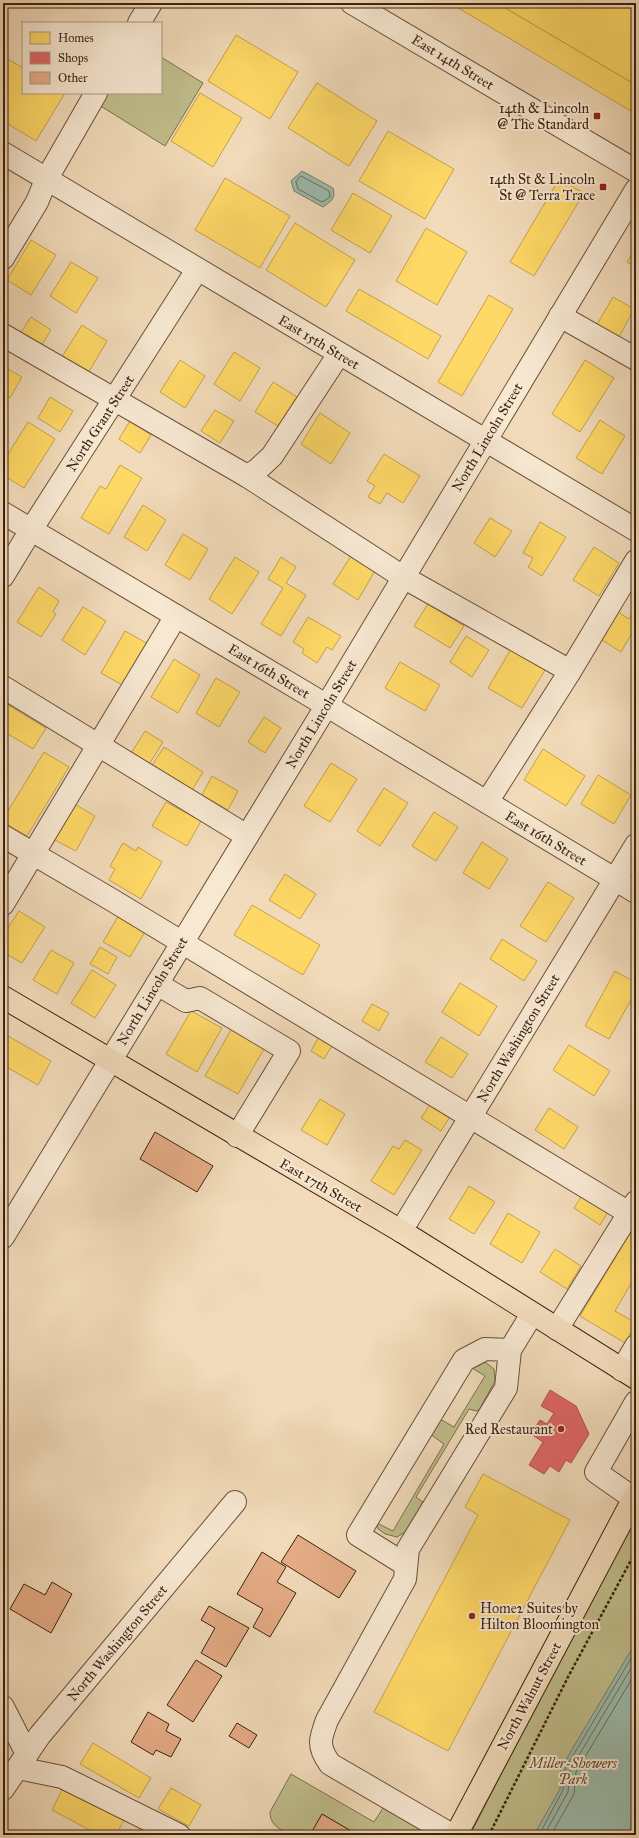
<svg xmlns="http://www.w3.org/2000/svg" width="639" height="1838" font-family="'IM FELL Great Primer',serif">
  <style>
    .green { fill: #c0be8c; stroke: #7e704e }
    .water { fill: #9cbbac; stroke: #767e6e }
    .homes { fill: #ffd966; stroke: #c5a24c }
    .shops { fill: #e06666; stroke: #af524c }
    .lines { fill: none; stroke-linecap: round; stroke-linejoin: round }
    .shore { stroke: #6c6e5e; stroke-width: 1 }
    .building { fill: #e5ac86; stroke: #3d2210 }
    .minor-casing { stroke: #6a503a; stroke-width: 24 }
    .major-casing { stroke: #3d2210; stroke-width: 24 }
    .path { stroke: #3d2210; stroke-width: 2.5; stroke-dasharray: 3 2; stroke-linecap: butt }
    .minor { stroke: #f7e8d2; stroke-width: 22 }
    .major { stroke: #f2dbba; stroke-width: 22 }
    .poi-dot { fill: #8f2418; stroke: #f7e8d2; stroke-width: 1.5 }
    .labels { text-anchor: middle; stroke-width: 4; stroke-linejoin: round; paint-order: stroke }
    .street-label { font-size: 14px; fill: #3d2210; stroke: #f7e8d2 }
    .poi-label { font-size: 14px; fill: #3d2210; stroke: #f7e8d2; text-anchor: end }
    .park-label { font-size: 14px; font-style: italic; fill: #5e492f; stroke: #f7e8d2 }
  </style>
  <rect width="100%" height="100%" fill="#f2dbba"/>
  <filter id="stains"><feTurbulence type="fractalNoise" baseFrequency=".005" numOctaves="4"/><feColorMatrix values="0 0 0 0 .2 0 0 0 0 .09 0 0 0 0 .02 0 0 0 .5 -.17"/></filter>
  <radialGradient id="worn" r=".72"><stop offset=".6" stop-color="#630" stop-opacity="0"/><stop offset="1" stop-color="#630" stop-opacity=".3"/></radialGradient>
  <g class="green">
    <polygon points="161,57 203,83 165,146 99,105 107,93 161,93"/>
    <polygon points="480,1358 494,1369 495,1381 479,1410 476,1411 469,1409 416,1497 423,1502 405,1532 397,1537 385,1534 377,1528 377,1523 393,1531 444,1444 430,1434 440,1419 454,1427 485,1376 472,1368"/>
    <polygon points="636,1519 636,1835 470,1835 573,1634"/>
    <path d="M291,1774L374,1822L383,1808L430,1833L429,1835H358L322,1814L310,1835C294,1835 270,1832 270,1812Z"/>
  </g>
  <g class="water">
    <path d="M302,171L333,188C336,199 331,201 323,207L294,191L291,181Z"/>
    <polygon points="636,1642 636,1835 534,1835 560,1789 561,1768"/>
  </g>
  <g class="homes">
    <polygon points="450,3 497,3 636,85 636,114"/>
    <polygon points="497,3 636,3 636,85"/>
    <polygon points="236,35 298,72 270,119 208,81"/>
    <polygon points="3,56 23,68 23,93 65,93 36,141 3,121"/>
    <polygon points="317,83 377,121 349,166 288,128"/>
    <polygon points="200,93 242,118 213,167 171,141"/>
    <polygon points="388,131 454,169 425,219 359,181"/>
    <polygon points="225,178 290,216 260,268 195,230"/>
    <polygon points="559,179 584,193 534,276 510,262"/>
    <polygon points="353,193 392,216 370,253 331,230"/>
    <polygon points="295,223 355,260 326,307 266,270"/>
    <polygon points="426,228 467,252 437,305 396,281"/>
    <polygon points="31,240 56,255 31,295 7,280"/>
    <polygon points="636,247 636,267 627,262"/>
    <polygon points="71,262 98,278 76,313 50,296"/>
    <polygon points="359,289 441,336 428,359 346,311"/>
    <polygon points="489,295 513,309 462,396 438,382"/>
    <polygon points="613,297 634,309 618,339 596,326"/>
    <polygon points="31,317 51,330 38,351 17,338"/>
    <polygon points="82,325 107,341 87,375 61,358"/>
    <polygon points="234,352 260,368 240,401 214,384"/>
    <polygon points="180,360 205,376 185,408 160,392"/>
    <polygon points="585,360 614,378 580,432 552,414"/>
    <polygon points="3,366 22,377 10,398 3,394"/>
    <polygon points="273,382 297,397 278,426 255,412"/>
    <polygon points="50,397 73,411 60,432 38,418"/>
    <polygon points="215,410 234,421 220,443 201,431"/>
    <polygon points="320,413 350,433 331,464 301,444"/>
    <polygon points="600,420 625,436 602,474 576,458"/>
    <polygon points="130,421 151,435 140,453 119,439"/>
    <polygon points="28,422 55,439 24,488 3,475 3,462"/>
    <polygon points="384,454 420,476 403,503 387,493 380,504 368,497 375,486 367,481"/>
    <polygon points="120,465 142,478 109,534 81,518 100,486 106,489"/>
    <polygon points="143,505 166,520 147,551 124,537"/>
    <polygon points="490,518 512,531 495,557 474,543"/>
    <polygon points="540,522 566,537 542,576 528,567 533,558 523,553"/>
    <polygon points="183,534 208,549 190,580 165,565"/>
    <polygon points="594,547 619,563 599,596 573,580"/>
    <polygon points="351,556 375,571 358,600 333,584"/>
    <polygon points="235,557 259,572 232,614 209,599"/>
    <polygon points="281,557 296,567 286,583 306,595 281,636 261,624 283,588 268,579"/>
    <polygon points="39,587 59,601 53,612 56,614 41,637 17,622"/>
    <polygon points="428,604 464,626 450,648 414,626"/>
    <polygon points="83,607 106,621 85,655 62,640"/>
    <polygon points="636,607 636,626 621,652 602,640 618,612 629,619"/>
    <polygon points="308,617 341,636 332,650 327,647 317,663 302,653 304,649 293,642"/>
    <polygon points="125,631 148,644 124,686 101,673"/>
    <polygon points="466,636 489,650 472,677 450,662"/>
    <polygon points="514,644 548,665 522,708 488,688"/>
    <polygon points="174,659 200,675 178,713 151,697"/>
    <polygon points="400,662 440,685 425,711 385,688"/>
    <polygon points="216,678 240,692 219,727 196,713"/>
    <polygon points="3,702 46,728 33,749 3,731"/>
    <polygon points="264,717 281,728 265,753 248,742"/>
    <polygon points="145,731 163,742 148,766 130,755"/>
    <polygon points="164,747 203,772 191,792 151,767"/>
    <polygon points="543,749 585,776 566,806 524,780"/>
    <polygon points="44,752 69,767 27,836 3,822 3,819"/>
    <polygon points="331,763 357,779 330,822 304,806"/>
    <polygon points="598,775 631,795 614,824 581,804"/>
    <polygon points="212,776 238,791 228,810 202,795"/>
    <polygon points="384,788 408,803 380,846 357,831"/>
    <polygon points="71,802 95,816 76,851 51,838"/>
    <polygon points="166,802 201,821 187,846 152,826"/>
    <polygon points="434,812 458,827 436,861 412,846"/>
    <polygon points="482,842 508,859 489,889 463,873"/>
    <polygon points="123,843 136,851 138,847 162,862 141,899 109,880 115,869 110,866"/>
    <polygon points="3,872 7,874 3,881"/>
    <polygon points="285,874 316,894 300,919 269,900"/>
    <polygon points="548,882 574,898 546,942 520,926"/>
    <polygon points="252,905 320,945 303,975 234,935"/>
    <polygon points="19,911 45,927 22,963 3,952 3,935"/>
    <polygon points="119,915 146,930 130,957 103,942"/>
    <polygon points="502,939 537,961 524,981 490,959"/>
    <polygon points="100,947 117,957 108,974 90,964"/>
    <polygon points="51,950 74,963 57,994 33,980"/>
    <polygon points="92,970 116,985 95,1018 71,1003"/>
    <polygon points="615,971 636,983 636,991 609,1039 585,1026"/>
    <polygon points="460,983 497,1006 479,1036 442,1012"/>
    <polygon points="372,1004 389,1013 379,1031 362,1021"/>
    <polygon points="191,1011 222,1028 197,1072 166,1054"/>
    <polygon points="232,1028 265,1047 238,1094 205,1076"/>
    <polygon points="322,1031 336,1039 324,1059 311,1051"/>
    <polygon points="3,1033 51,1061 38,1085 3,1065"/>
    <polygon points="441,1037 468,1054 452,1078 425,1062"/>
    <polygon points="569,1045 610,1071 594,1096 553,1070"/>
    <polygon points="320,1099 345,1114 327,1145 301,1130"/>
    <polygon points="433,1100 453,1112 441,1131 421,1118"/>
    <polygon points="549,1108 578,1127 564,1149 535,1130"/>
    <polygon points="405,1140 422,1150 394,1195 371,1181 393,1146 399,1149"/>
    <polygon points="469,1186 495,1202 474,1234 449,1219"/>
    <polygon points="584,1192 610,1209 600,1225 574,1208"/>
    <polygon points="508,1213 540,1232 522,1263 490,1244"/>
    <polygon points="636,1223 636,1275 615,1311 636,1323 625,1343 580,1316"/>
    <polygon points="555,1249 581,1266 567,1289 540,1272"/>
    <polygon points="483,1474 570,1520 448,1751 374,1712 478,1515 465,1507"/>
    <polygon points="93,1743 151,1778 139,1798 80,1764"/>
    <polygon points="63,1788 124,1820 116,1835 99,1835 52,1810"/>
    <polygon points="171,1788 201,1805 189,1826 158,1809"/>
    <polygon points="142,1830 151,1835 140,1835"/>
  </g>
  <polygon class="shops" points="550,1390 576,1406 589,1434 571,1463 566,1460 559,1472 550,1466 544,1474 529,1465 543,1442 531,1434 540,1420 547,1424 554,1413 541,1406"/>
  <g class="lines">
    <g class="shore">
      <polygon points="301,176 329,191 330,197 322,202 298,189 296,182"/>
      <polyline points="539,1835 563,1790 565,1769 636,1650"/>
      <polyline points="544,1835 568,1792 570,1770 636,1660"/>
      <polyline points="551,1835 574,1794 576,1772 636,1672"/>
    </g>
  </g>
  <g class="building">
    <polygon points="155,1132 213,1166 197,1192 140,1159"/>
    <polygon points="298,1535 356,1571 339,1598 281,1562"/>
    <polygon points="262,1552 286,1567 277,1582 296,1593 270,1637 253,1627 263,1609 237,1594"/>
    <polygon points="52,1582 72,1594 51,1633 10,1609 24,1584 45,1595"/>
    <polygon points="209,1606 249,1628 226,1667 201,1653 215,1628 201,1620"/>
    <polygon points="196,1660 222,1676 193,1722 167,1705"/>
    <polygon points="148,1712 169,1724 166,1731 181,1739 171,1757 156,1750 153,1755 131,1742"/>
    <polygon points="237,1723 257,1735 249,1748 229,1736"/>
    <polygon points="322,1814 358,1835 310,1835"/>
  </g>
  <g class="lines">
    <g class="minor-casing">
      <g id="minor">
        <polyline points="352,3 636,171"/>
        <polyline points="139,23 151,3"/>
        <polyline points="3,153 636,530"/>
        <polyline points="3,258 37,202 46,180 96,93"/>
        <polyline points="560,316 636,359"/>
        <polyline points="3,335 247,476 257,470 272,456 339,354"/>
        <polyline points="247,476 403,577 570,671"/>
        <polyline points="3,513 309,695 636,892"/>
        <polyline points="3,576 31,530 197,270"/>
        <polyline points="3,687 247,836"/>
        <polyline points="487,802 569,673 636,561"/>
        <polyline points="3,836 112,900 629,1213"/>
        <polyline points="3,904 176,616"/>
        <polyline points="157,984 186,1001 200,998 289,1051 237,1136"/>
        <polyline points="401,1231 636,845"/>
        <polyline points="3,1237 327,705 636,190"/>
        <polyline points="557,1329 636,1202"/>
        <polyline points="622,1370 636,1346"/>
        <polyline points="633,1498 596,1472 636,1402"/>
        <polyline points="406,1565 358,1535 464,1360 485,1349 510,1350"/>
        <polyline points="3,1707 27,1754"/>
        <polyline points="18,1768 62,1777 179,1835"/>
        <polyline points="3,1789 40,1735 235,1502"/>
        <path d="M452,1835L330,1764C317,1746 320,1739 327,1720L405,1579L408,1549L506,1388L510,1350L532,1314"/>
      </g>
    </g>
    <g class="major-casing">
      <g id="major">
        <polyline points="3,997 401,1231 636,1378"/>
        <polyline points="456,1835 636,1494"/>
      </g>
    </g>
    <polyline class="path" points="489,1835 568,1677 636,1551"/>
    <use href="#minor" class="minor"/>
    <use href="#major" class="major"/>
  </g>
  <g class="poi-dot">
    <rect x="593" y="112" width="8" height="8" rx="2"/>
    <rect x="599" y="183" width="8" height="8" rx="2"/>
    <circle cx="561" cy="1429" r="4"/>
    <circle cx="472" cy="1616" r="4"/>
  </g>
  <g class="labels">
    <g class="street-label">
      <text transform="translate(453 62) rotate(31)" y="5">East 14th Street</text>
      <text transform="translate(319 342) rotate(31)" y="5">East 15th Street</text>
      <text transform="translate(100 423) rotate(-57)" y="5">North Grant Street</text>
      <text transform="translate(487 437) rotate(-59)" y="5">North Lincoln Street</text>
      <text transform="translate(269 671) rotate(31)" y="5">East 16th Street</text>
      <text transform="translate(321 714) rotate(-59)" y="5">North Lincoln Street</text>
      <text transform="translate(546 838) rotate(31)" y="5">East 16th Street</text>
      <text transform="translate(152 991) rotate(-59)" y="5">North Lincoln Street</text>
      <text transform="translate(518 1038) rotate(-59)" y="5">North Washington Street</text>
      <text transform="translate(321 1185) rotate(30)" y="5">East 17th Street</text>
      <text transform="translate(117 1643) rotate(-50)" y="5">North Washington Street</text>
      <text transform="translate(529 1696) rotate(-62)" y="5">North Walnut Street</text>
    </g>
    <g class="poi-label">
      <text x="589" y="113">14th &amp; Lincoln<tspan x="589" dy="16">@ The Standard</tspan></text>
      <text x="595" y="184">14th St &amp; Lincoln<tspan x="595" dy="16">St @ Terra Trace</tspan></text>
      <text x="553" y="1434">Red Restaurant</text>
      <text x="480" y="1613" text-anchor="start">Home2 Suites by<tspan x="480" dy="16">Hilton Bloomington</tspan></text>
    </g>
    <g class="park-label">
      <text x="573" y="1768">Miller-Showers<tspan x="573" dy="16">Park</tspan></text>
    </g>
  </g>
  <rect width="639" height="1838" fill="none" stroke="#f2dbba" stroke-width="16"/>
  <rect x="4" y="4" width="631" height="1830" fill="none" stroke="#3d2210" stroke-width="2"/>
  <rect x="8" y="8" width="623" height="1822" fill="none" stroke="#3d2210"/>
  <rect x="22" y="22" width="140" height="72" fill="#f7e8d2" stroke="#ad9984"/>
  <rect x="30" y="32" width="20" height="12" fill="#ffd966" stroke="#ad9984"/>
  <text x="58" y="42" font-size="12" fill="#3d2210">Homes</text>
  <rect x="30" y="52" width="20" height="12" fill="#e06666" stroke="#ad9984"/>
  <text x="58" y="62" font-size="12" fill="#3d2210">Shops</text>
  <rect x="30" y="72" width="20" height="12" fill="#e5ac86" stroke="#ad9984"/>
  <text x="58" y="82" font-size="12" fill="#3d2210">Other</text>
  <rect width="100%" height="100%" filter="url(#stains)"/>
  <rect width="100%" height="100%" fill="url(#worn)"/>
</svg>
